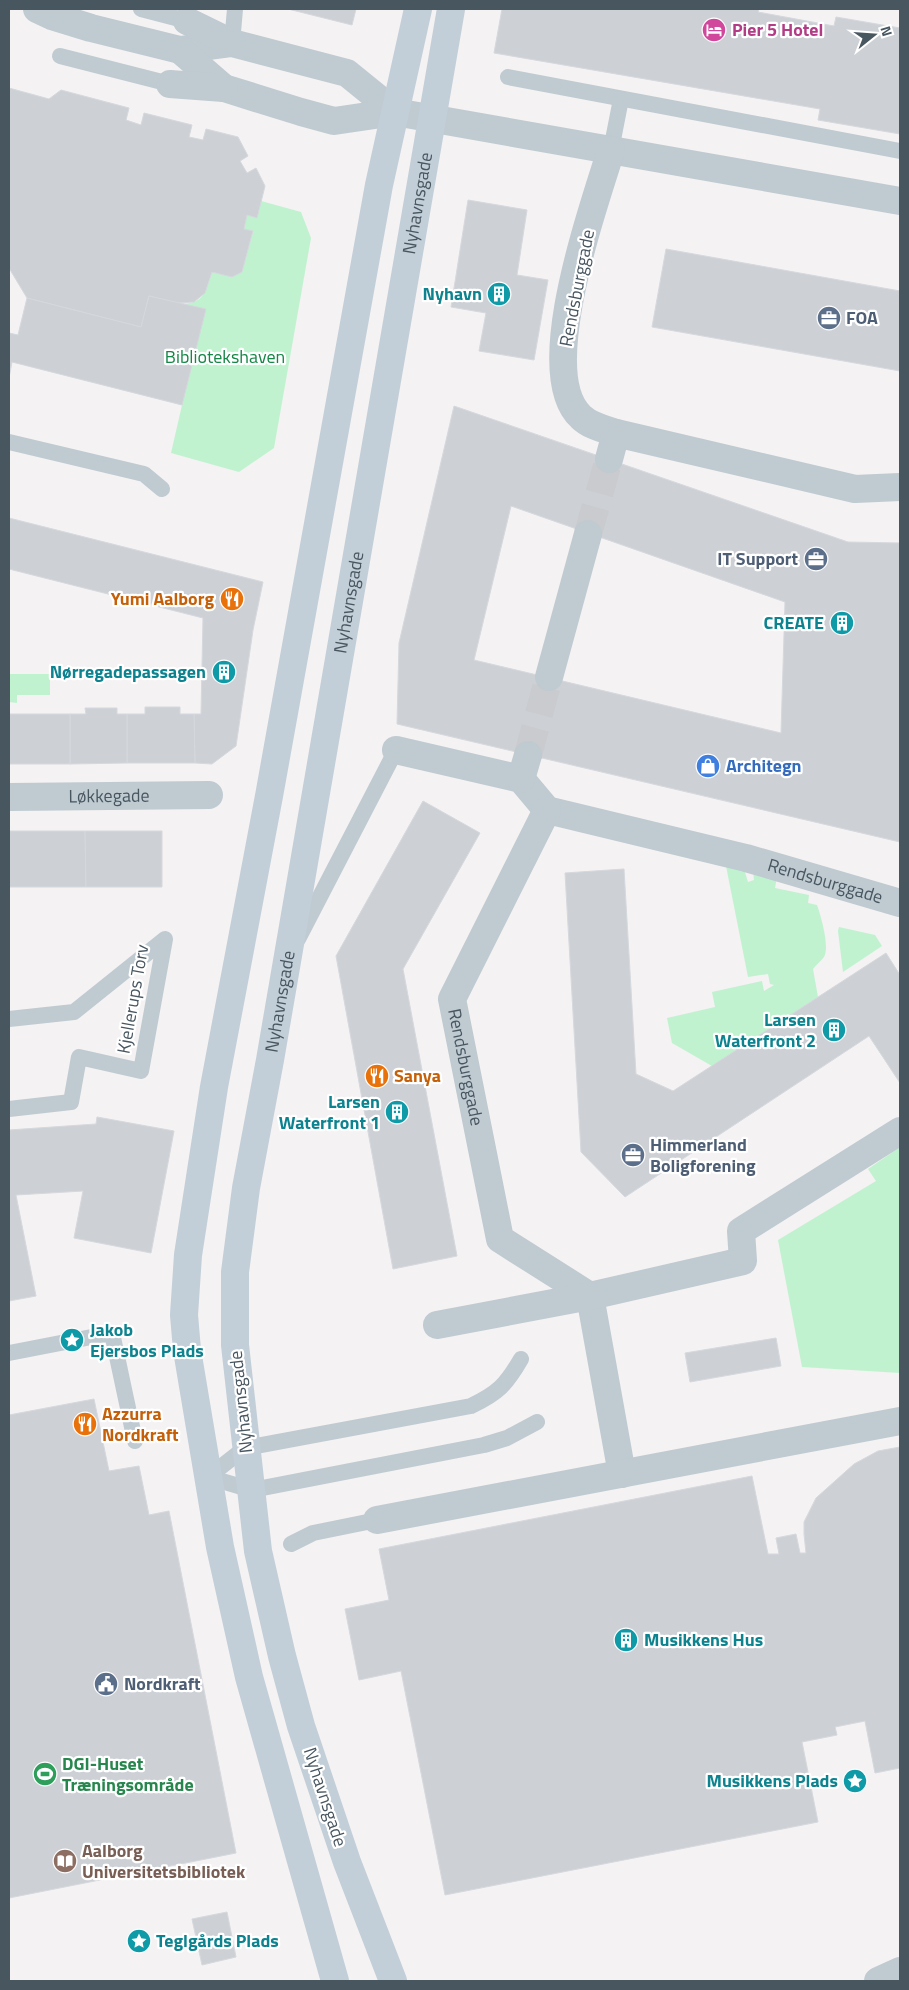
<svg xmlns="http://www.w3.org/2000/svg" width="909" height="1990" font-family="'Titillium Web',sans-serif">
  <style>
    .green { fill: #c0f2d0 }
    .building { fill: #cdd1d6; stroke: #d5d8dd; fill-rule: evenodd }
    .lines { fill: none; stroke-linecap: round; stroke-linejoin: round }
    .street-tunnel { stroke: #c9cbce; stroke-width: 28; stroke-dasharray: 28 14; stroke-linecap: butt }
    .lane { stroke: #bfcad1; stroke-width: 16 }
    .street { stroke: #bfcad1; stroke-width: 28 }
    .secondary { stroke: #c2ced8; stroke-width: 28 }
    .labels { text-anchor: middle; stroke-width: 4.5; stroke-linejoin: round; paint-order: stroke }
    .hotel-label { font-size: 18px; font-weight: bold; fill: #b23c85; stroke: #fff; text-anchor: start }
    .street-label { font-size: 18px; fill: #485660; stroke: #fff }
    .culture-label { font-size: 18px; font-weight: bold; fill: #0d838f; stroke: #fff; text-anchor: end }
    .service-label { font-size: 18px; font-weight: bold; fill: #4e5e75; stroke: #fff; text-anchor: start }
    .park-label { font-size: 18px; fill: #148646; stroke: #fff }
    .food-label { font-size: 18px; font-weight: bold; fill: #c56008; stroke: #fff; text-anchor: start }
    .shop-label { font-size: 18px; font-weight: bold; fill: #366cbe; stroke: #fff; text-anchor: start }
    .leisure-label { font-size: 18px; font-weight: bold; fill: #27864d; stroke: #fff; text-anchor: start }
    .education-label { font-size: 18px; font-weight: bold; fill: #785e54; stroke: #fff; text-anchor: start }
  </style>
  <rect width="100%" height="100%" fill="#f4f2f2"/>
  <g class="green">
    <path d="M261,201L301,212L311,238L274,448L239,472L171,453L182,405L9,361V333L18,335L178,303C203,306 206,292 212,272L232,277L242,272L253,232L244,229L247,215L257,218Z"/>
    <polygon points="9,674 50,674 50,695 17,695 17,703 9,702"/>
    <path d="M726,866L744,869L748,882L754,880L753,871L777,877L775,888L809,895L808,903L817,905C821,916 830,947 824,957C821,961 816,965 813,969L818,997L712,1066L672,1043L667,1018L715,1007L712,992L762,981L764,991L774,985L770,984L768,974L748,977Z"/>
    <polygon points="839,927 875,935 882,946 843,972 838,931"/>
    <polygon points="900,1147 900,1373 802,1367 778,1240 876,1181 868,1169"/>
  </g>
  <g class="building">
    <polygon points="288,9 356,9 352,25"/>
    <polygon points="502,9 759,9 758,12 834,26 836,17 900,28 900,134 818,120 820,109 494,53"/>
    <polygon points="9,88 49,99 61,90 129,108 126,120 141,125 144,113 192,125 189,137 203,140 206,129 238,137 248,156 240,161 247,173 256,168 265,186 257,218 247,215 244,229 253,231 242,272 232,277 212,272 205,293 194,302 178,303 149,296 141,327 27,298 9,268"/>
    <polygon points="468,200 527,210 517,275 548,280 534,360 479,351 486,313 451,307"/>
    <polygon points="666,249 900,291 900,371 652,327"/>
    <polygon points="149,296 206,309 182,405 12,362 9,378 9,333 18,335 27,298 141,327"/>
    <path d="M454,406L848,542L900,543V842L397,724L399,643ZM511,506L785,602L781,733L474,660Z"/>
    <polygon points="9,518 263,582 253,630 236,746 212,764 195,763 194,714 201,714 203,618 9,569"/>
    <polygon points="145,707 180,707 180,714 194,714 195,763 127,763 127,714 145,714"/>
    <polygon points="85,708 117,708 117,714 127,714 127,763 70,764 70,714 86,714"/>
    <rect x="9" y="714" width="61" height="50"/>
    <polygon points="423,801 480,833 403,969 457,1256 393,1269 336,956"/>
    <polygon points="9,831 85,831 86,887 9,887"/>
    <polygon points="85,831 162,831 162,887 86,887"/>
    <polygon points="624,869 636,1074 673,1091 886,953 900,975 900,1083 869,1036 625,1197 581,1152 565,873"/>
    <polygon points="97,1117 174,1131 151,1253 74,1238 83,1191 16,1195 36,1296 9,1301 9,1130 96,1124"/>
    <polygon points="776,1338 781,1366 690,1382 685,1353"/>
    <polygon points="94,1399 109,1471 139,1466 149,1515 169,1511 236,1853 9,1898 9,1415"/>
    <polygon points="900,1447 900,1768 875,1773 865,1721 835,1727 837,1735 802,1742 818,1822 445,1895 401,1671 359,1680 345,1609 389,1600 379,1549 752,1476 768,1554 779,1554 776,1538 796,1534 800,1553 806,1553 804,1534 804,1522 816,1498 854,1464 878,1451"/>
    <polygon points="227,1912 236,1957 202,1965 192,1919"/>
  </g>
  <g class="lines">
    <g class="street-tunnel">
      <polyline points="588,534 609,459"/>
      <polyline points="528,755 549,677"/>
    </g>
    <g class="lane">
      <polyline points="141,9 187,21"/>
      <polyline points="232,43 235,9"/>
      <polyline points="60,56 170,84"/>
      <polyline points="508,77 900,151"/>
      <polyline points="611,150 621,99"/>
      <polyline points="9,442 144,474 162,489"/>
      <polyline points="298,939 396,750"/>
      <polyline points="9,1019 74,1012 165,939 141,1071 79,1057 71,1102 9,1109"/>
      <polyline points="9,1353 112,1333 135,1441"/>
      <path d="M208,1477L245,1448L471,1406C498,1393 506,1385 521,1359"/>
      <polyline points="208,1477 252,1490 484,1445 507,1438 537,1422"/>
      <polyline points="291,1544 313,1533 377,1520"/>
    </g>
    <g class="street">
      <polyline points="37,9 52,16 91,28 180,50 232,43 347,73 395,112"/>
      <polyline points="187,21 232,43"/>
      <polyline points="180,50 224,88 301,112 334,121 395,112 900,201"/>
      <polyline points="170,84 224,88"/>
      <path d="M611,150C595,204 533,373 581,417C590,426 604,429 616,433L855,489L900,487"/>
      <polyline points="609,459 616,433"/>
      <polyline points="549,677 588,534"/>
      <path id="s1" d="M396,750L521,779L547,810L746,858L900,903"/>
      <polyline points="521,779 528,755"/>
      <path id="s2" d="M9,797L209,795"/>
      <path id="s3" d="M547,810L452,999L500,1239L590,1296L622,1474"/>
      <polyline points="437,1325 590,1296 743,1261 741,1231 900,1131"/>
      <polyline points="377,1520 900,1421"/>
      <polyline points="878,1981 900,1971"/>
    </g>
    <g class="secondary">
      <polyline points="335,1981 249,1677 220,1547 187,1350 184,1315 188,1255 214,1087 269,796 379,185 418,9"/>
      <path id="s4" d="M393,1981L347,1862L301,1726L282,1656L258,1551L235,1345V1272L246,1188L270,1060L451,9"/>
    </g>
  </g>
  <defs>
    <g id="hotel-disc" transform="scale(1.25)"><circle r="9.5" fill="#d1479c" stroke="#fff"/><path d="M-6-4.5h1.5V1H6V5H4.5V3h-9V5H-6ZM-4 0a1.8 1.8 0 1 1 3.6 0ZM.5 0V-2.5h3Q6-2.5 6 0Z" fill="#fff"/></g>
    <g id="building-disc" transform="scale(1.25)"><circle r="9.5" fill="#0f9aa8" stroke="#fff"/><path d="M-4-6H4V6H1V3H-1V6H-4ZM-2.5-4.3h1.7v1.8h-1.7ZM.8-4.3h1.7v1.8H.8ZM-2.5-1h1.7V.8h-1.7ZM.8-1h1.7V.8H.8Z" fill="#fff"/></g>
    <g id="office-disc" transform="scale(1.25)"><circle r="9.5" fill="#5c6f8a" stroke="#fff"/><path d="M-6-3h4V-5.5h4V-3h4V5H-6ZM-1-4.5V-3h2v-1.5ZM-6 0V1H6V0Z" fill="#fff"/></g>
    <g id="restaurant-disc" transform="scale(1.25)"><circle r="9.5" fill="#e8710a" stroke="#fff"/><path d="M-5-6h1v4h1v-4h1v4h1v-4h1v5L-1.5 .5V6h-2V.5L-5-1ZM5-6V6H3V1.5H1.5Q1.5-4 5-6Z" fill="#fff"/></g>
    <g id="shop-disc" transform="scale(1.25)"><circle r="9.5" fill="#3f7fe0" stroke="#fff"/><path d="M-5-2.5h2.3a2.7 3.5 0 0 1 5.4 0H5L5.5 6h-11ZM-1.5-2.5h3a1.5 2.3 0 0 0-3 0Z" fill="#fff"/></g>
    <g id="sight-disc" transform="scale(1.25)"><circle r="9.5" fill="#0f9aa8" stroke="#fff"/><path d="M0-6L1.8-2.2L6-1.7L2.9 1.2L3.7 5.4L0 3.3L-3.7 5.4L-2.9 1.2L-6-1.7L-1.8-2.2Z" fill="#fff"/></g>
    <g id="civic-disc" transform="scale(1.25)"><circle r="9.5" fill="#5c6f8a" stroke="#fff"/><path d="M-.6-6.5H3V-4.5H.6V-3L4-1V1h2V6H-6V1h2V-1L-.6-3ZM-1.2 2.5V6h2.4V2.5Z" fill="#fff"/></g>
    <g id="stadium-disc" transform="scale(1.25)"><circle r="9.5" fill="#2e9e5b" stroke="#fff"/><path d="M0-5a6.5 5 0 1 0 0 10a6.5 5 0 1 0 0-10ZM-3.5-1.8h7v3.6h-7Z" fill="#fff"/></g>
    <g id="library-disc" transform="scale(1.25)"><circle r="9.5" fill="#8d6e63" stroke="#fff"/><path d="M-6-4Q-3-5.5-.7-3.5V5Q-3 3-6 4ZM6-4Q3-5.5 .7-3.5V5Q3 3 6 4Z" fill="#fff"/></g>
  </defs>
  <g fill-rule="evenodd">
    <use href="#hotel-disc" x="714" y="30"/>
    <use href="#building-disc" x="499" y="294"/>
    <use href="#office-disc" x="829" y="318"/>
    <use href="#office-disc" x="816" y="559"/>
    <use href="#restaurant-disc" x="232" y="599"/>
    <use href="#building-disc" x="842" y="623"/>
    <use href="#building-disc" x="224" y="672"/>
    <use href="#shop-disc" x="708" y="766"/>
    <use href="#building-disc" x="834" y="1030"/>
    <use href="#restaurant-disc" x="377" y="1076"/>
    <use href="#building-disc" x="397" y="1112"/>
    <use href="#office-disc" x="633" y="1155"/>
    <use href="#sight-disc" x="72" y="1340"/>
    <use href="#restaurant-disc" x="85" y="1424"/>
    <use href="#building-disc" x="626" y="1640"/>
    <use href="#civic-disc" x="106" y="1684"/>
    <use href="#stadium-disc" x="45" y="1774"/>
    <use href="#sight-disc" x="855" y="1781"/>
    <use href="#library-disc" x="65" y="1861"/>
    <use href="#sight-disc" x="139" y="1941"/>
  </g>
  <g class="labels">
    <g class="hotel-label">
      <text x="732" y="36">Pier 5 Hotel</text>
    </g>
    <g class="street-label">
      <text dy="6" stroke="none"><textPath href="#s4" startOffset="1816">Nyhavnsgade</textPath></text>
      <text transform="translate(577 288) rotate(-79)" y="6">Rendsburggade</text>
      <text dy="6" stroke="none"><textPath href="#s4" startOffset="1411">Nyhavnsgade</textPath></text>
      <text dy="6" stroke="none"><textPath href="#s2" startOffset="100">Løkkegade</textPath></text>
      <text dy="6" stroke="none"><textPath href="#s1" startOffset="456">Rendsburggade</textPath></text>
      <text transform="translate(133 999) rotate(-80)" y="6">Kjellerups Torv</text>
      <text dy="6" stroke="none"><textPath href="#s4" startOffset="1006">Nyhavnsgade</textPath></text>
      <text dy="6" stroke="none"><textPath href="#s3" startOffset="281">Rendsburggade</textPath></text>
      <text transform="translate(241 1402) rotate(-96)" y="6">Nyhavnsgade</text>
      <text transform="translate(325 1797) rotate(72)" y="6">Nyhavnsgade</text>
    </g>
    <g class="culture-label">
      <text x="482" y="300">Nyhavn</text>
      <text x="824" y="629">CREATE</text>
      <text x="206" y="678">Nørregadepassagen</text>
      <text x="816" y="1026">Larsen<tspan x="816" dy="21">Waterfront 2</tspan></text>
      <text x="380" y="1108">Larsen<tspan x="380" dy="21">Waterfront 1</tspan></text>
      <text x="90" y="1336" text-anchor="start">Jakob<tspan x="90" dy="21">Ejersbos Plads</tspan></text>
      <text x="644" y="1646" text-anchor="start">Musikkens Hus</text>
      <text x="838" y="1787">Musikkens Plads</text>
      <text x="156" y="1947" text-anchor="start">Teglgårds Plads</text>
    </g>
    <g class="service-label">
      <text x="846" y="324">FOA</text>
      <text x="798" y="565" text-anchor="end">IT Support</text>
      <text x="650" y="1151">Himmerland<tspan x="650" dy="21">Boligforening</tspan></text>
      <text x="124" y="1690">Nordkraft</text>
    </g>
    <g class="park-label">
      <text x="225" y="363">Bibliotekshaven</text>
    </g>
    <g class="food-label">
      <text x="214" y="605" text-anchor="end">Yumi Aalborg</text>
      <text x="394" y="1082">Sanya</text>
      <text x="102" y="1420">Azzurra<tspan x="102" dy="21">Nordkraft</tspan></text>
    </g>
    <g class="shop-label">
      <text x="726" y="772">Architegn</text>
    </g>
    <g class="leisure-label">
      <text x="62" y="1770">DGI-Huset<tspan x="62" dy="21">Træningsområde</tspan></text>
    </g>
    <g class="education-label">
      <text x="82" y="1857">Aalborg<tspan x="82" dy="21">Universitetsbibliotek</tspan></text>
    </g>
  </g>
  <rect width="909" height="1990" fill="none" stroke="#485660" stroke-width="20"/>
  <g transform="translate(874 35) rotate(73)" stroke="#ffffff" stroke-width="4" paint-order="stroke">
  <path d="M0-4L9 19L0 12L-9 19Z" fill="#485660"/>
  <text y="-8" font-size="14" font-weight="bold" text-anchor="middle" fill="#485660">N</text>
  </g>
</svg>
